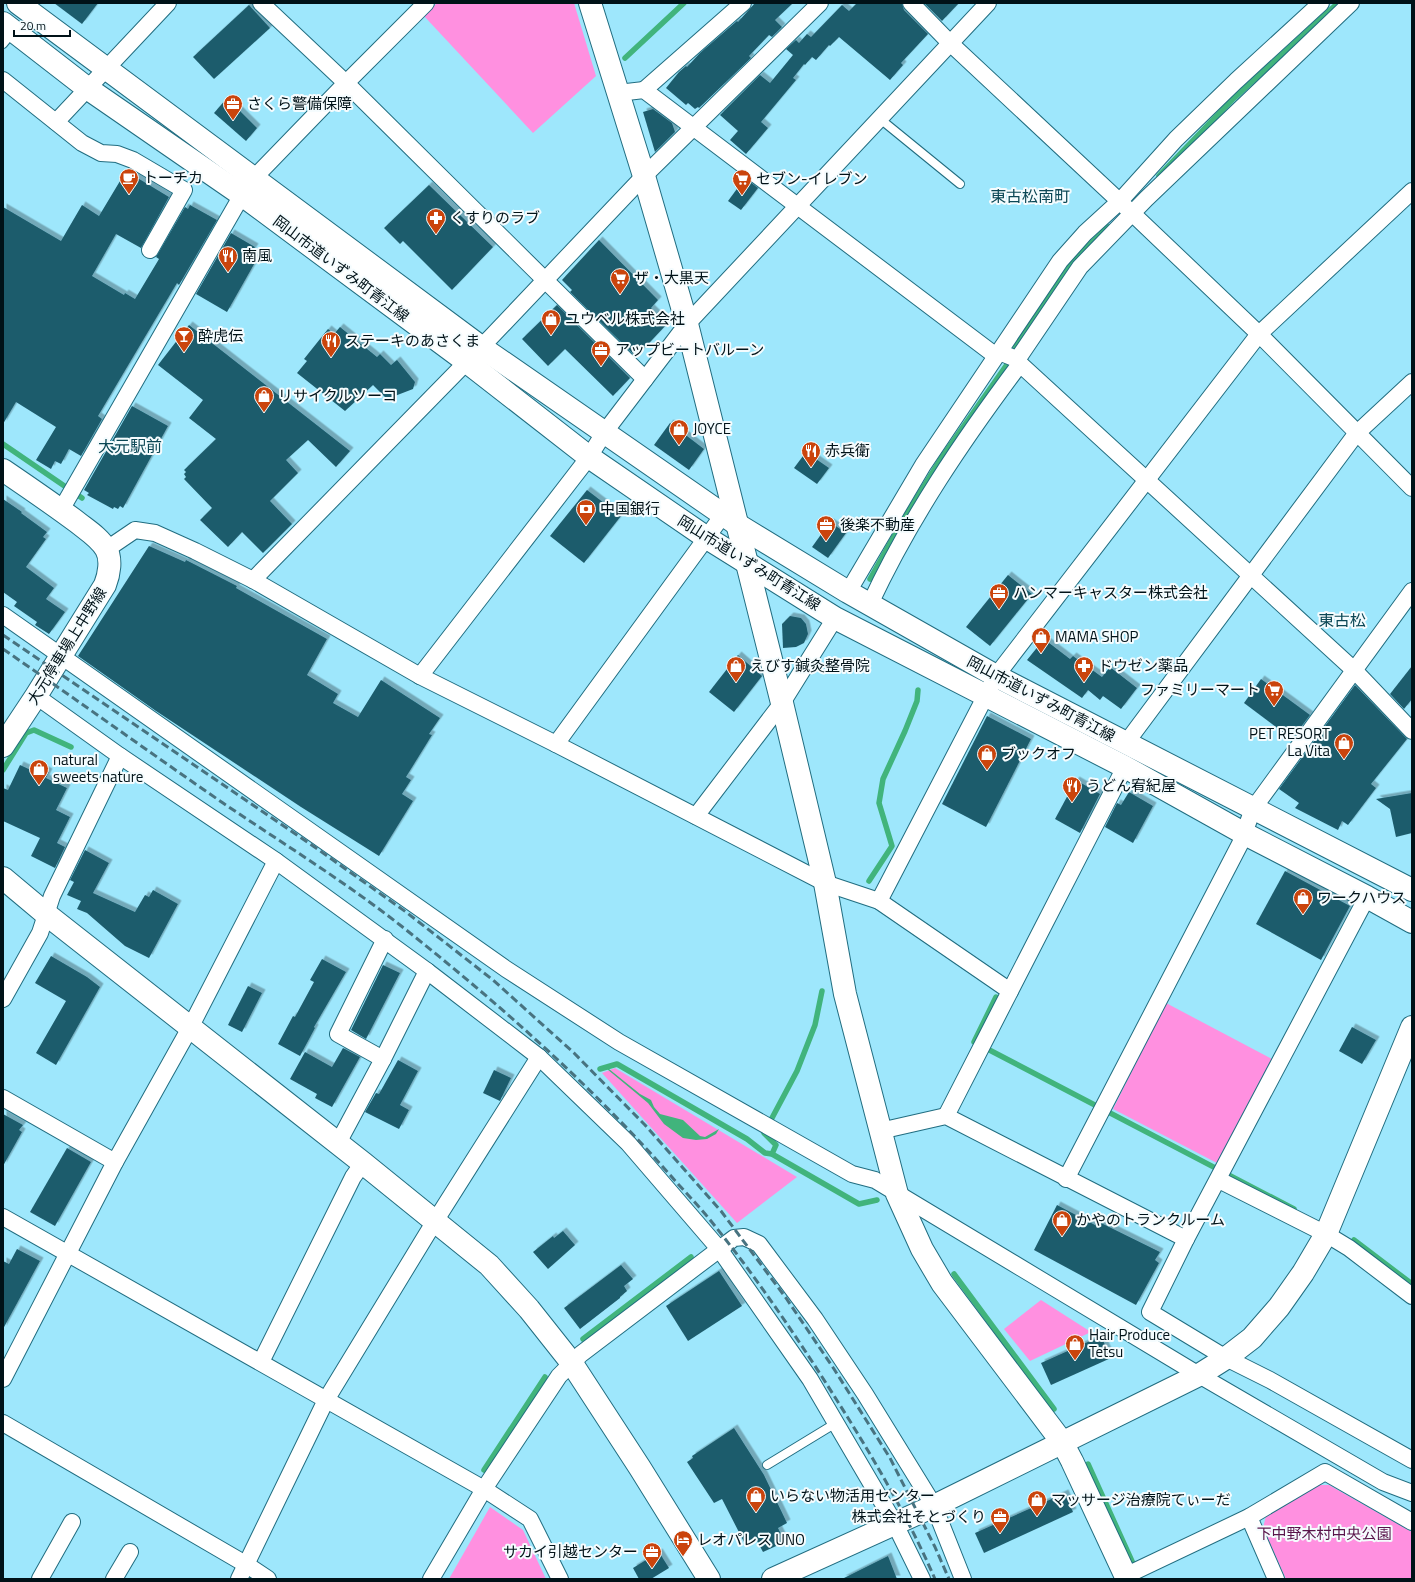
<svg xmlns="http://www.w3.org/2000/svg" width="1415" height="1582" font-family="'Titillium Web','Noto Sans JP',sans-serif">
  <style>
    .green { fill: #ff90e0 }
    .water { fill: #41b47c }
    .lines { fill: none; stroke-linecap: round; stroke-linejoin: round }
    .stream { stroke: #41b47c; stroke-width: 5.5 }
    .building { fill: #1e5c6c; filter: url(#shadow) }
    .lane-casing { stroke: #216d80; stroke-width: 10 }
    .street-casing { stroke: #216d80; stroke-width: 18 }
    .secondary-casing { stroke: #216d80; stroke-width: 24 }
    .lane { stroke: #fff; stroke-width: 8 }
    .street { stroke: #fff; stroke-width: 16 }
    .secondary { stroke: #fff; stroke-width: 22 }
    .rail { stroke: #487380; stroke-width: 3; stroke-dasharray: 8 4; stroke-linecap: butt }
    .labels { text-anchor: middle; stroke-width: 4; stroke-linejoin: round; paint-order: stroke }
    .poi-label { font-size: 15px; fill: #001218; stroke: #f5fcfe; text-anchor: start }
    .street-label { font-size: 15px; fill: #001218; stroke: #f5fcfe }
    .park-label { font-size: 15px; fill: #59144a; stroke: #f5fcfe }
    .neighbourhood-label { font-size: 16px; fill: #0b4755; stroke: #f5fcfe }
  </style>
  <defs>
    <filter id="shadow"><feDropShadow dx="3.5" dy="-3.5" stdDeviation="0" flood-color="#0004"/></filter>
  </defs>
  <rect width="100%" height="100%" fill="#9ee7fc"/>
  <g class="green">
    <polygon points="437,3 574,3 596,76 533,133 424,16"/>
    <polygon points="1166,1003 1272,1059 1217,1163 1113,1109"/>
    <polygon points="615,1068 797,1177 737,1223 602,1073"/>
    <polygon points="1041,1300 1091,1332 1030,1361 1004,1329"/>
    <polygon points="1316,1485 1329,1485 1412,1532 1412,1579 1286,1579 1263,1528 1266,1516"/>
    <polygon points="490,1507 523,1530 546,1579 449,1579"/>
  </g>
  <polygon class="water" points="607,1069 609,1069 640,1094 651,1100 654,1107 660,1114 683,1120 700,1136 705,1137 719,1129 716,1134 707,1139 696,1140 683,1138 664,1124 648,1103"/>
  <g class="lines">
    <g class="stream">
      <polyline points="625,58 684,3"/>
      <polyline points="1159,176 1232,100 1338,3"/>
      <polyline points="3,444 82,498"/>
      <polyline points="870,579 905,517 942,457 1008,363 1014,349 1075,259 1108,227"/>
      <polyline points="3,770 26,733 34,730 71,747"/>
      <polyline points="869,881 892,846 879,803 883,779 905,731 917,701 918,690"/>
      <polyline points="996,997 974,1042 1294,1209"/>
      <polyline points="600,1069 617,1064 747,1139 765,1153 772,1154 859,1204 877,1200"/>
      <polyline points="772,1154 776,1145 764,1133 797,1071 815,1025 822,991"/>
      <polyline points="1354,1240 1412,1284"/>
      <polyline points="954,1274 1054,1409"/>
      <polyline points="583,1339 691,1257"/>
      <polyline points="1088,1464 1140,1579"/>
      <polyline points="484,1470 545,1377"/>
    </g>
  </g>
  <g class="building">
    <polygon points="54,3 98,3 82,24"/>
    <polygon points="755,3 793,3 775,20 782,27 772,37 769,35 749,56 751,58 699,108 698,107 695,109 688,103 686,105 666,88 679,72 686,66 687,67 700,53 737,21 738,22"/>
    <polygon points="857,3 902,3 904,10 928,34 901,63 903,65 890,80 839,37 830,46 829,45 816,60 812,57 805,65 804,64 793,78 796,80 761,122 768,128 746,154 730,140 738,131 720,115 760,75 770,83 793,55 786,49 796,40 799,43 807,34 811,37 842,5 849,11"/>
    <polygon points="924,3 959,3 942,21"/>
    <polygon points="249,5 270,28 214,79 193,57"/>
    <polygon points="227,98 257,128 246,141 214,113"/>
    <polygon points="653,109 672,123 675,132 655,152 643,112"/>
    <polygon points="126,171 169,197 141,248 116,234 92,276 124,295 125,293 135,299 159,259 156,257 185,207 188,209 190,205 217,220 179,285 177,283 98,416 102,419 81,456 69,449 61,464 55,461 51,469 36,460 56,427 16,402 3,424 3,207 61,241 82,205 99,216"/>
    <polygon points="745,178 758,188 741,210 728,201"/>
    <polygon points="429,185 493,247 452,290 403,241 400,244 384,228"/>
    <polygon points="231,233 255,247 250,255 257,259 227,312 196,294"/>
    <polygon points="599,240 658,300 651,308 667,324 636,357 570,292 572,290 562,280"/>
    <polygon points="557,305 630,378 613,396 565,349 548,366 522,339"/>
    <polygon points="189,325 350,451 336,467 308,440 286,460 298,473 270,501 292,524 263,553 242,532 228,547 200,520 212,508 184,479 186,477 184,474 186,472 184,470 216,439 189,418 203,400 158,365"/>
    <polygon points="340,327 377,357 380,354 391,365 397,360 415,382 413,389 387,399 373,385 345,411 297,373 307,361 304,359 328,329 334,334"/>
    <polygon points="132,406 168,426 123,508 120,506 118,509 114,507 113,509 87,495 89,493 84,490"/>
    <polygon points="670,423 704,449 689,470 654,445"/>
    <polygon points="806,452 829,468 817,484 794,468"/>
    <polygon points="587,490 621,516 584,563 550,536"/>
    <polygon points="3,499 22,512 21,513 47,532 43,537 46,539 26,567 54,588 46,599 65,612 49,634 35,625 37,622 14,606 17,602 3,592"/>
    <polygon points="830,522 846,533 828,558 812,547"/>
    <polygon points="149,546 185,562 186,560 237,586 236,588 327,639 307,675 338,694 333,703 358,717 381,680 440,718 429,734 432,735 406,777 411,780 402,794 413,801 379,856 301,807 156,711 78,656"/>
    <polygon points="1008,575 1032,594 990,646 966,627"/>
    <polygon points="790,616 801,618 806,624 808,634 804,643 796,647 783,648 782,624"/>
    <polygon points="1044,639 1070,659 1073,656 1102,677 1110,667 1137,688 1121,709 1103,696 1100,700 1088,690 1082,698 1027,660"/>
    <polygon points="738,655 762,676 734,712 709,692"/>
    <polygon points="1412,666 1412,699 1404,709 1390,694"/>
    <polygon points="1261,679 1310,715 1292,739 1244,703"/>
    <polygon points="1355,685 1407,739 1371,784 1376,788 1348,825 1342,821 1338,830 1295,808 1299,803 1279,789"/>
    <polygon points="987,716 1031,739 986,827 942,804"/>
    <polygon points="20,765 33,771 36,765 49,772 46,778 67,788 56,810 70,817 57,843 65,847 55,868 31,856 40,838 3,821 3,788 8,790"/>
    <polygon points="1076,780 1100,794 1080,833 1055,819"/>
    <polygon points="1129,792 1153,806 1133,843 1105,827 1117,803 1121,805"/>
    <polygon points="1412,793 1412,833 1396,837 1390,809 1376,799"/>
    <polygon points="85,850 109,863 93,893 135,912 145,895 149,897 153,890 178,904 149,958 125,946 87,913 77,909 81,901 67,895 74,882 70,880"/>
    <polygon points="1285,871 1350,906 1321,960 1256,924"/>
    <polygon points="51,956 87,977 100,987 56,1065 36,1053 66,1001 35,983"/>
    <polygon points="322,959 346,972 314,1027 315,1028 300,1056 278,1044 293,1016 295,1017 314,982 310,980"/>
    <polygon points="383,965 400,973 366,1039 351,1030"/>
    <polygon points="248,986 262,993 242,1032 228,1025"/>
    <polygon points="1352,1027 1376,1040 1362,1064 1339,1051"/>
    <polygon points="343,1048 360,1057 332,1107 315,1098 317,1094 290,1079 305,1052 332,1067"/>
    <polygon points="398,1060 418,1071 400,1105 409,1110 399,1129 365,1112 376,1093 379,1094"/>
    <polygon points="494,1070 511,1078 500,1101 483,1093"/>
    <polygon points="3,1114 23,1125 19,1130 22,1132 3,1166"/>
    <polygon points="67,1148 91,1162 55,1226 30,1212"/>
    <polygon points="1057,1205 1095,1225 1097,1221 1160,1252 1155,1260 1159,1263 1136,1305 1034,1250"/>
    <polygon points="563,1231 575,1245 548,1269 533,1252 553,1236 554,1238"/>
    <polygon points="17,1249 40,1261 3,1329 3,1261 9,1264"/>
    <polygon points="621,1265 633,1279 624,1286 627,1291 620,1297 620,1298 580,1329 564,1308"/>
    <polygon points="719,1271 742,1306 688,1341 666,1306"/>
    <polygon points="1101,1336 1111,1358 1051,1385 1041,1363"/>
    <polygon points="734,1428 764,1475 787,1523 778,1528 785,1542 763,1552 756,1539 745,1544 722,1499 714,1503 687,1462 693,1458 692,1456"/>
    <polygon points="1065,1493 1073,1512 984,1553 975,1533"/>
    <polygon points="659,1552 669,1568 651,1579 639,1579 633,1568"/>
    <polygon points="888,1556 897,1579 842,1579"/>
  </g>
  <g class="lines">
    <g class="lane-casing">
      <g id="lane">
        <polyline points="3,44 13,32"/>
        <polyline points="879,118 960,184"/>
        <polyline points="767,1465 836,1423"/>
      </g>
    </g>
    <g class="street-casing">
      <g id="street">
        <polyline points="261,3 346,83 645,379"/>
        <polyline points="911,3 950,43 1133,214 1259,334 1412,488"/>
        <polyline points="3,80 82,143 101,153 117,154 133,160 184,190 150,250"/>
        <polyline points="644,90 743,3"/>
        <polyline points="618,93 644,90 996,356"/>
        <polyline points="56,122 168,3"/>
        <polyline points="999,352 1014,358 1020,364 1354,670 1412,731"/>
        <polyline points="1017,360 1080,267 1146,199 1351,3"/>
        <polyline points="61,510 242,195 254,178 346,83 426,3"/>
        <polyline points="107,549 135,530 155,533 195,551 253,580 420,676 556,744 825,883 879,901 1010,991"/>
        <polyline points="253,580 491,337 644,176 820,3"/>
        <polyline points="848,592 923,465 1060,261 1085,233 1120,201 1176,139 1236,81 1321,3"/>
        <path d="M870,604C910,518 963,440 1020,364"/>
        <polyline points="3,615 506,969 619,1042 852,1174 875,1180 1199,1375 1383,1482 1412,1493"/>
        <polyline points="420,676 589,457 604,433 687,324 988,3"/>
        <polyline points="36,696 120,756 276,861 427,971 539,1057 628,1143 720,1250 810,1379 895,1524 922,1579"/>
        <polyline points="1126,743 1356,434 1412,382"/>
        <polyline points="556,744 723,515"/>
        <polyline points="696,816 782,703 835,618"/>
        <polyline points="1367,897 1186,1239 1150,1312 1226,1358 1270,1380 1412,1460"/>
        <polyline points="879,901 996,676 1259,334 1412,191"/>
        <polyline points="3,999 40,933 52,896 120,756"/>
        <polyline points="383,1059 338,1034 385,939"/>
        <polyline points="3,1098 115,1162"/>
        <polyline points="946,1116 1125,767"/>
        <polyline points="880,1131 946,1116 1186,1239"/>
        <polyline points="338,1143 383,1059 427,971"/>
        <polyline points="1066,1179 1240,844 1253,809 1412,591"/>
        <polyline points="1219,1180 1326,1234 1349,1248 1412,1296"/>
        <polyline points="3,1217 484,1489 530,1519 560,1579"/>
        <polyline points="261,1362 353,1177 363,1163"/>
        <polyline points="3,1379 115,1162 191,1026 276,861"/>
        <polyline points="3,1423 247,1565 268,1579"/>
        <polyline points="1249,1517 1276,1579"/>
        <polyline points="1125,1576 1249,1517 1325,1472 1412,1522"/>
        <polyline points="40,1579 72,1522"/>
        <polyline points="114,1579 130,1552"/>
        <polyline points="239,1579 326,1400 427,1234 539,1057"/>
        <polyline points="431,1579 484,1489 559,1376 581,1354 713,1254 734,1238 744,1237 759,1244 815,1319 865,1394 923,1488 934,1506 963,1579"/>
      </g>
    </g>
    <g class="secondary-casing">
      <g id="secondary">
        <polyline points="18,3 481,347 738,525 848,592 996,676 1412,890"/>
        <polyline points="590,3 644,176 687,324 782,703 825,883 845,994 897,1194 922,1249 942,1283 1062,1442 1072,1461 1127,1579"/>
        <polyline points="3,23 87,88 242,195 467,362 589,457 707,538 835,618 1125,767 1245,834 1367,897 1412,922"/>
        <path d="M3,470C28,487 53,504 77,522C87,530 100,538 106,549C112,559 109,575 105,585L36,696L3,746"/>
        <polyline points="3,878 46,914 363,1163 489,1265 529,1309 571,1362 640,1468 709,1579"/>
        <polyline points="773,1579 934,1506 1199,1375 1226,1358 1252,1338 1279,1307 1303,1273 1326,1234 1412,1027"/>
      </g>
    </g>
    <use href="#lane" class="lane"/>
    <use href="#street" class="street"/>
    <use href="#secondary" class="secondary"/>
    <g class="rail">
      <polyline points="3,635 316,848 406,912 493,980 574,1053 645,1125 721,1211 786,1298 834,1369 890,1458 935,1547 949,1579"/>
      <path d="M3,649C77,700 149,752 223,803C282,843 344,881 400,925C497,1002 589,1083 671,1176C684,1191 698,1205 711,1221C757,1278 799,1340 838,1402C874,1459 908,1517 935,1579"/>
    </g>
  </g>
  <defs>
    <g id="office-pin" transform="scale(1)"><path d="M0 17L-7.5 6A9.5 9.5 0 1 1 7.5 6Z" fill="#ca440c" stroke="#f5fcfe"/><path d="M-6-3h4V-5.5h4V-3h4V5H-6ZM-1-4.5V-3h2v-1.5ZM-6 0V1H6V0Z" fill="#fff"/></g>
    <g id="cafe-pin" transform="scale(1)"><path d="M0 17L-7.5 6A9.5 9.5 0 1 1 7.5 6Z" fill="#ca440c" stroke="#f5fcfe"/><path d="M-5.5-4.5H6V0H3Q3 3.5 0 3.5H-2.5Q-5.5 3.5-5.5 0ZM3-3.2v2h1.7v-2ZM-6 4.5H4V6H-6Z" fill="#fff"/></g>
    <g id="supermarket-pin" transform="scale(1)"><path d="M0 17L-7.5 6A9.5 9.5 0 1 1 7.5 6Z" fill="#ca440c" stroke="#f5fcfe"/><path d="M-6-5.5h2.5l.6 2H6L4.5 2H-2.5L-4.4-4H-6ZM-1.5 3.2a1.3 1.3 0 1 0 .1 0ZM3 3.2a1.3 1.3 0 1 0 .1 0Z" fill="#fff"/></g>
    <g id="pharmacy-pin" transform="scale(1)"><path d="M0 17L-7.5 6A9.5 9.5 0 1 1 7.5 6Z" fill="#ca440c" stroke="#f5fcfe"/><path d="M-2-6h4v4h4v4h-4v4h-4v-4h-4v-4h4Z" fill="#fff"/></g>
    <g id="restaurant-pin" transform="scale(1)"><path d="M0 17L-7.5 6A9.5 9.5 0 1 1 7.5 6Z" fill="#ca440c" stroke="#f5fcfe"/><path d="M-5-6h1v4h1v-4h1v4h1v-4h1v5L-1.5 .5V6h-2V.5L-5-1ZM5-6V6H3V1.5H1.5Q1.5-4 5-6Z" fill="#fff"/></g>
    <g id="shop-pin" transform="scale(1)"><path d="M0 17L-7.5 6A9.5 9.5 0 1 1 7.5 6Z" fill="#ca440c" stroke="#f5fcfe"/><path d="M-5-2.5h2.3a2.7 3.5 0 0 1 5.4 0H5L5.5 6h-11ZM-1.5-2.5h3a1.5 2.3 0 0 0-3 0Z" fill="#fff"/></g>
    <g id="bar-pin" transform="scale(1)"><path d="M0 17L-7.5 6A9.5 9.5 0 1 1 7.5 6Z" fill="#ca440c" stroke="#f5fcfe"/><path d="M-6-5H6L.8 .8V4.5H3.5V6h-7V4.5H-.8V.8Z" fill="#fff"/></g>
    <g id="bank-pin" transform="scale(1)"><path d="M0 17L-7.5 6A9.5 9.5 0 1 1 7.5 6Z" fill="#ca440c" stroke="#f5fcfe"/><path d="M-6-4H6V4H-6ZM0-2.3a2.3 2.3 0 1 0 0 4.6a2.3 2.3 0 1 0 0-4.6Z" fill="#fff"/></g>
    <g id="hotel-pin" transform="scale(1)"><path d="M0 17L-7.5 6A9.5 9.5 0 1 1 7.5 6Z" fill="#ca440c" stroke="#f5fcfe"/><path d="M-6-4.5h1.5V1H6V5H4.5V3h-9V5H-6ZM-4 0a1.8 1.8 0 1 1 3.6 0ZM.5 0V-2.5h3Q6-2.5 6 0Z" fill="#fff"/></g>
  </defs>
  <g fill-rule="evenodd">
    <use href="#office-pin" x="233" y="104"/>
    <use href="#cafe-pin" x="129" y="178"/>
    <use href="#supermarket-pin" x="742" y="179"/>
    <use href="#pharmacy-pin" x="436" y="218"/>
    <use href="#restaurant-pin" x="228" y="256"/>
    <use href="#supermarket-pin" x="620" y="278"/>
    <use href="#shop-pin" x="551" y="319"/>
    <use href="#bar-pin" x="184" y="336"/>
    <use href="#restaurant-pin" x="331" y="341"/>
    <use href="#office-pin" x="601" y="350"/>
    <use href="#shop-pin" x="264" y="396"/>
    <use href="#shop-pin" x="679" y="429"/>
    <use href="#restaurant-pin" x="811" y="451"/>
    <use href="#bank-pin" x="586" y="509"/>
    <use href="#office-pin" x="826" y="525"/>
    <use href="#office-pin" x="999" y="593"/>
    <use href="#shop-pin" x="1041" y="637"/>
    <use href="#shop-pin" x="736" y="666"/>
    <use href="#pharmacy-pin" x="1084" y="666"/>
    <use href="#supermarket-pin" x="1274" y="690"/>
    <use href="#shop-pin" x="1344" y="743"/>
    <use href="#shop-pin" x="987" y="754"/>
    <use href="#shop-pin" x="39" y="769"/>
    <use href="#restaurant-pin" x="1072" y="786"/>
    <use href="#shop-pin" x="1303" y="898"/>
    <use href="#shop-pin" x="1062" y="1220"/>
    <use href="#shop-pin" x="1075" y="1344"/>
    <use href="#shop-pin" x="756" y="1496"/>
    <use href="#shop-pin" x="1037" y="1500"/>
    <use href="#office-pin" x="1000" y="1517"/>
    <use href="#hotel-pin" x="683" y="1540"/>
    <use href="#office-pin" x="652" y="1552"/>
  </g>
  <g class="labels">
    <g class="poi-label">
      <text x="247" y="109">さくら警備保障</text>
      <text x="143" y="183">トーチカ</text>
      <text x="756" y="184">セブン-イレブン</text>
      <text x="450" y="223">くすりのラブ</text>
      <text x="242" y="261">南風</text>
      <text x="634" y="283">ザ・大黒天</text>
      <text x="565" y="324">ユウベル株式会社</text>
      <text x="198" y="341">酔虎伝</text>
      <text x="345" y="346">ステーキのあさくま</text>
      <text x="615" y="355">アップビートバルーン</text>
      <text x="278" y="401">リサイクルソーコ</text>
      <text x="693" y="434">JOYCE</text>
      <text x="825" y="456">赤兵衛</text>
      <text x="600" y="514">中国銀行</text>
      <text x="840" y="530">後楽不動産</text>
      <text x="1013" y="598">ハンマーキャスター株式会社</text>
      <text x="1055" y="642">MAMA SHOP</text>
      <text x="750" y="671">えびす鍼灸整骨院</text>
      <text x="1098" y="671">ドウゼン薬品</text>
      <text x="1260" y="695" text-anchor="end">ファミリーマート</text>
      <text x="1330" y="739" text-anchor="end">PET RESORT<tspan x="1330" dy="17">La Vita</tspan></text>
      <text x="1001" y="759">ブックオフ</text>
      <text x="53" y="765">natural<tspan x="53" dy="17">sweets nature</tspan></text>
      <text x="1086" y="791">うどん宥紀屋</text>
      <text x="1317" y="903">ワークハウス</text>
      <text x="1076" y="1225">かやのトランクルーム</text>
      <text x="1089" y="1340">Hair Produce<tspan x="1089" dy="17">Tetsu</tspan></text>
      <text x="770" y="1501">いらない物活用センター</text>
      <text x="1051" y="1505">マッサージ治療院てぃーだ</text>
      <text x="986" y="1522" text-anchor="end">株式会社そとづくり</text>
      <text x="697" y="1545">レオパレス UNO</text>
      <text x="638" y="1557" text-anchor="end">サカイ引越センター</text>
    </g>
    <g class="street-label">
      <text transform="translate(341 269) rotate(37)" y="5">岡山市道いずみ町青江線</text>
      <text transform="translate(749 563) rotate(32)" y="5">岡山市道いずみ町青江線</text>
      <text transform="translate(67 646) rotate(-58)" y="5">大元停車場上中野線</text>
      <text transform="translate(1041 699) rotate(28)" y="5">岡山市道いずみ町青江線</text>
    </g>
    <g class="park-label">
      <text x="1324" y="1539">下中野木村中央公園</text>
    </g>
    <g class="neighbourhood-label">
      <text x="1030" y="202">東古松南町</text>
      <text x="130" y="452">大元駅前</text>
      <text x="1342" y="626">東古松</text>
    </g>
  </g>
  <rect width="1415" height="1582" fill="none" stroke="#001218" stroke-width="8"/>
  <path d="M14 30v6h56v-6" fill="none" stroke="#001218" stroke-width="2"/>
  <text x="20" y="30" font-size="12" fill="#001218" stroke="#f5fcfe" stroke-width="3" paint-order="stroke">20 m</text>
</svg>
